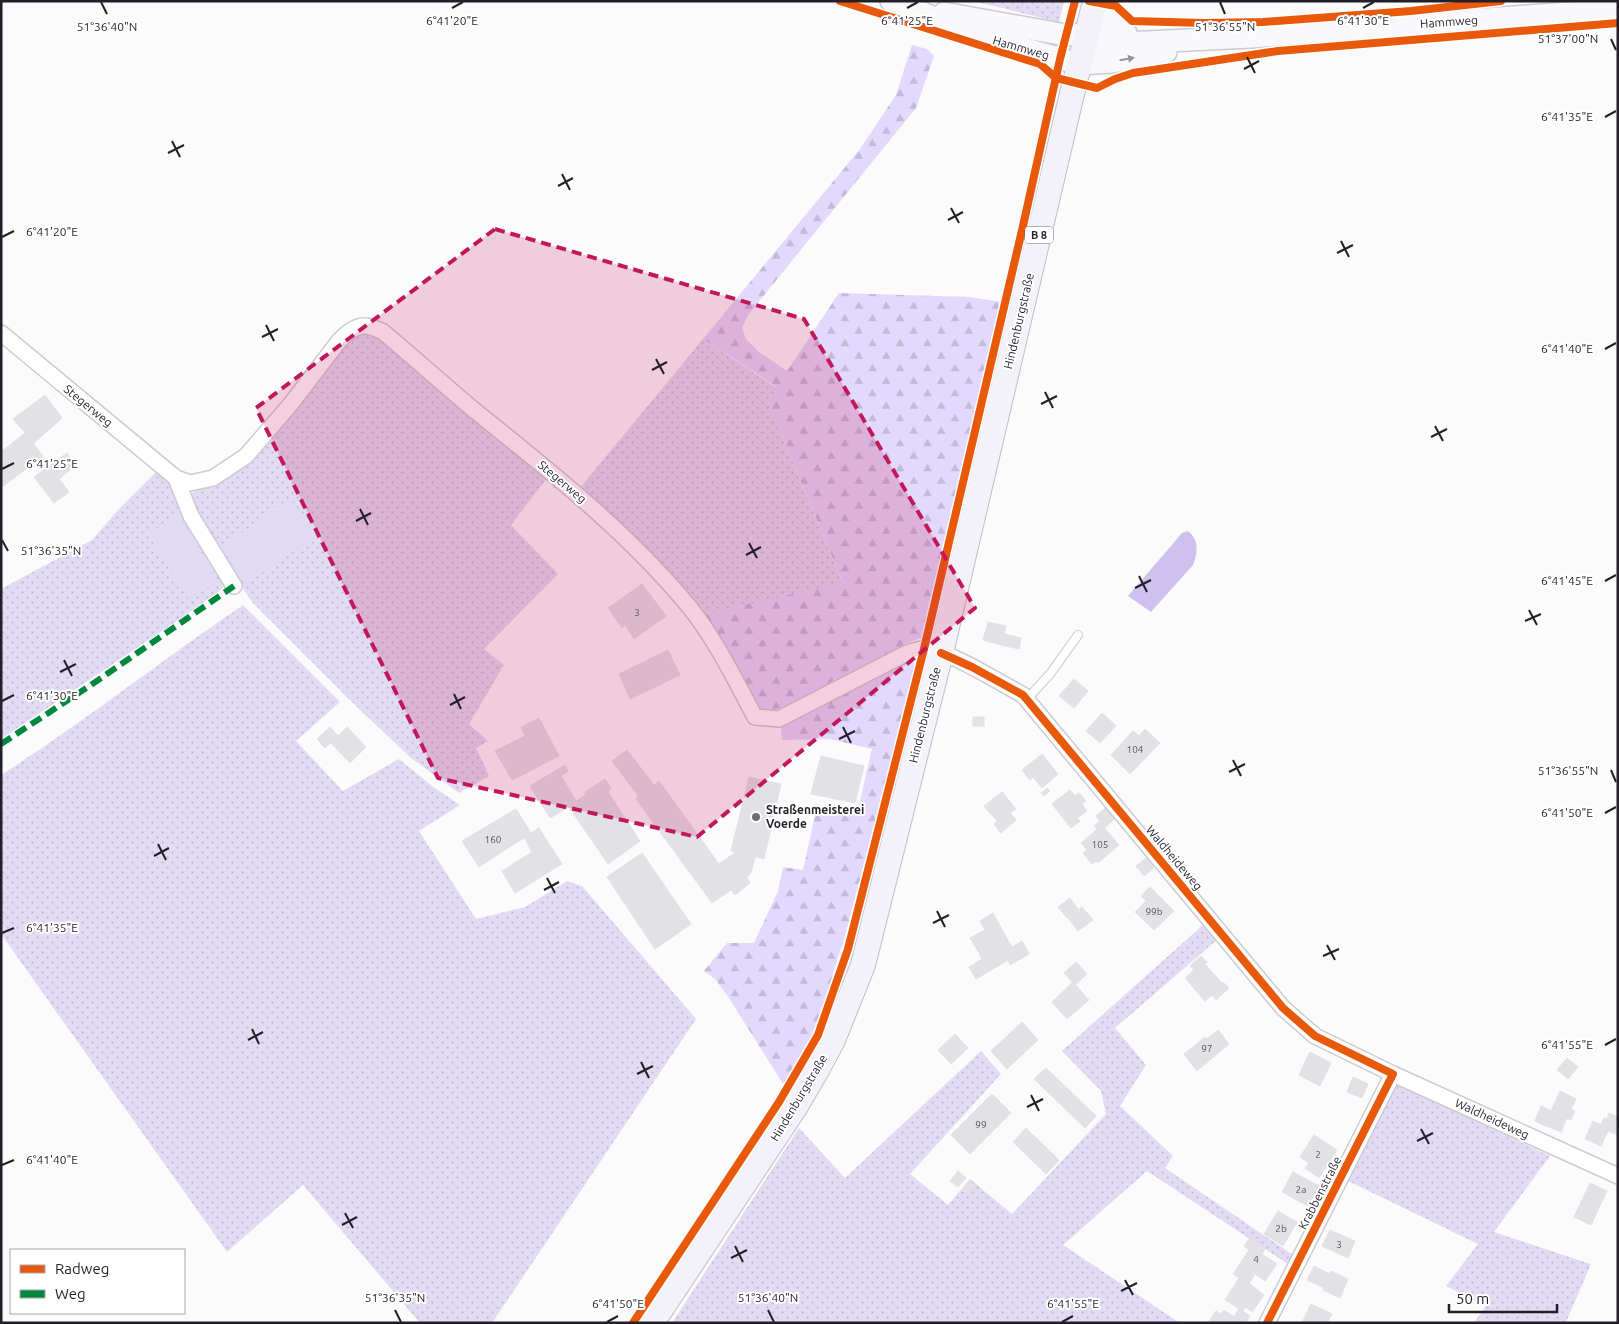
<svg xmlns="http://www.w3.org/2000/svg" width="1619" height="1324" font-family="Ubuntu,sans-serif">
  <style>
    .grass { fill: url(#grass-dots) }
    .forest { fill: url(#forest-firs) }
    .park { fill: #e2dbf4 }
    .water { fill: #cec1ee }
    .building { fill: #e2e1e6; stroke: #e2e1e7 }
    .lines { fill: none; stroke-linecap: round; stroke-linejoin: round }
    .service-casing { stroke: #cdcbd1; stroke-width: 10 }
    .minor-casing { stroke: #cdcbd1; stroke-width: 18 }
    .secondary-casing { stroke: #cdcbd1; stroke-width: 24 }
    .primary-casing { stroke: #c0bcc7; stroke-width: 26 }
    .service { stroke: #fefefe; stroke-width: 8 }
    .minor { stroke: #fefefe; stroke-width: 15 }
    .secondary { stroke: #f9f8fb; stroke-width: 21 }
    .primary { stroke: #f3f2f8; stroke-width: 24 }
    .quiet { stroke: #00873e; stroke-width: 6; stroke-dasharray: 12 6; stroke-linecap: butt }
    .cycleway-casing { stroke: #fff; stroke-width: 11 }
    .cycleway { stroke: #e8590c; stroke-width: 8 }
    .oneway { fill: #98969c }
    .marked { fill: #c2185b; fill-opacity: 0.2; stroke: #c2185b; stroke-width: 4; stroke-dasharray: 10 6; stroke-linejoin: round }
    .ticks { fill: none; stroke: #221f29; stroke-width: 2 }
    .poi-dot { fill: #6e6c72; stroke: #fff; stroke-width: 2 }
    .labels { text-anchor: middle; stroke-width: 4; stroke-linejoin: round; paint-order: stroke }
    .number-label { font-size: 10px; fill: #56545c }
    .shield { fill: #fff; stroke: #646269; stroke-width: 1 }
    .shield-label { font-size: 11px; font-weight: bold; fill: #221f29 }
    .street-label { font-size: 12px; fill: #221f29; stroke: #fff }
    .poi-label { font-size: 12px; font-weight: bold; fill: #221f29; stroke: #fff; text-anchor: start }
    .ticks-label { font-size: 12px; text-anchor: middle; fill: #221f29; stroke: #fff; stroke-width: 4; stroke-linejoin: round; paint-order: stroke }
  </style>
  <defs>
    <pattern id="grass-dots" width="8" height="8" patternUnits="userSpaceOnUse" patternTransform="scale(1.25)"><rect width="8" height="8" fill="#e2dbf4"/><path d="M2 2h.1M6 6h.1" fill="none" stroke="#c2bcd1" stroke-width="1.8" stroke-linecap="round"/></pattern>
    <pattern id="forest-firs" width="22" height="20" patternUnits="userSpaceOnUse" patternTransform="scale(1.25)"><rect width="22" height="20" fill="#e3d9fd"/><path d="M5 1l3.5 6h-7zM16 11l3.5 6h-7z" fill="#c2bad9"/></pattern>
  </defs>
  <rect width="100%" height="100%" fill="#fbfbfb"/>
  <g class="grass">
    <polygon points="973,1 1064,1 1059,22"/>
    <polygon points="366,332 378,336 549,475 511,525 558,574 484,649 504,665 469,724 488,741 476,748 489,776 459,793 411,758 356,706 253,603 220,557 192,506 191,495 196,489 207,485 355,333"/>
    <polygon points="703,339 777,388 768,402 843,584 704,614 580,488"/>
    <polygon points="159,469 174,484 225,584 222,589 177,621 1,739 1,589 92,540 119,509"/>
    <path d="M243,605L340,702L296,741L343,791L399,759L432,786L460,805L419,831L476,919L525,907L567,881L582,886L696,1019L492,1323H420L303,1185L227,1252L1,934V775C84,722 162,660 243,605Z"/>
    <polygon points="1204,924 1218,939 1115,1028 1146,1065 1120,1106 1173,1156 1165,1168 1293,1255 1288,1264 1147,1171 1063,1245 1180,1323 672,1323 799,1128 845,1178 981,1051 1001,1074 910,1174 948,1205 970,1179 1012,1214 1106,1114 1101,1091 1062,1051"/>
    <polygon points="1394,1083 1550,1156 1494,1232 1591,1264 1566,1322 1568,1323 1474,1323 1486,1306 1446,1286 1478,1244 1344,1179"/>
  </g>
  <g class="forest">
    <path d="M912,45L927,49L934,56L916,108L748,315L742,328L746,339L759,352L787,371L839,293L970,297L1002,302L921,638L907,643L783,707C772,711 766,711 755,706L704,614L843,583L768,402L777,387L703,339L860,149L896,95Z"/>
    <polygon points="911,660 916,665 846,932 824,1003 809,1042 783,1084 729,998 715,979 704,971 727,943 754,943 778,891 783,867 803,870 817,806 857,814 872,749 829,739 782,740 781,727 906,662"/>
  </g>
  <g class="park">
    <polygon points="289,499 320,533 245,584 222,547"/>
    <polygon points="178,515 218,581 189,600 148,534"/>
  </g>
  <path class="water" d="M1188,531C1199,540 1198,552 1193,565L1151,612L1128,596L1182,533Z"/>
  <g class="building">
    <polygon points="45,395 62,418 34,443 13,419"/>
    <polygon points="25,433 43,456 2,487 1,452"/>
    <polygon points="67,453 76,465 59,479 69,492 54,503 34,477"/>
    <polygon points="642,584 666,616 634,639 625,625 622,628 608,608"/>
    <polygon points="988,622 1006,626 1001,645 983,640"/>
    <polygon points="1004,634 1021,638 1019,649 1001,645"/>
    <polygon points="668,650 680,675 630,699 619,674"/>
    <polygon points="1074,679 1088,691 1074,708 1059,696"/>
    <polygon points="1102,713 1116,726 1100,743 1086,731"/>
    <rect x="973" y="717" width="11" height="9"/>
    <polygon points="539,718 559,756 512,780 495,751 525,736 521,727"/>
    <polygon points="330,727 338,736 325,748 317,739"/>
    <polygon points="347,727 366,747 350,763 331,743"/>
    <polygon points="1145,729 1160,743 1130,774 1111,755 1133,731 1139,736"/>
    <polygon points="627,750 654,785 639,797 612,761"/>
    <polygon points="1042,754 1058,774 1042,788 1033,777 1030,780 1022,770"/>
    <polygon points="821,756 864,766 855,803 811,794"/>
    <polygon points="565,765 568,771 561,776 577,802 550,818 530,786"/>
    <polygon points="749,777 781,784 764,859 731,851"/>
    <polygon points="605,779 611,789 608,792 640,841 608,864 569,807 586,794 585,792"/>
    <polygon points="659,781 719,864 736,852 755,857 751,873 747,877 750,883 735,895 731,890 712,903 636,799"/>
    <polygon points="1047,788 1050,791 1044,796 1041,793"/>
    <polygon points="1070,790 1075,796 1079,793 1086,801 1082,804 1087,811 1077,818 1080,821 1071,828 1052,804"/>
    <polygon points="1002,792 1016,809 1010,813 1016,820 1001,833 994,824 997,821 984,806"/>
    <polygon points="1105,808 1115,819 1104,828 1102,825 1097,829 1094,826 1100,821 1096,816"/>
    <polygon points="516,809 531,833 479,867 462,841"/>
    <polygon points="1102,825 1119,845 1098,863 1096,861 1092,864 1083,853 1087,850 1081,843"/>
    <polygon points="539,828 562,864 515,893 502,871 532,852 524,837"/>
    <polygon points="642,853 691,924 655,949 607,877"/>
    <polygon points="1146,858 1154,868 1149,872 1141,862"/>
    <polygon points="1141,862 1149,872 1144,876 1136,866"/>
    <polygon points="1150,887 1155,892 1146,901 1141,896"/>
    <polygon points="1155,892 1174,911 1154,930 1135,912"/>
    <polygon points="1070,898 1078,909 1067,918 1058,907"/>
    <polygon points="1082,907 1093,920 1078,931 1068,918"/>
    <polygon points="993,913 1006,937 979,953 970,938 985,930 980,921"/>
    <polygon points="1006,937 1012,947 1022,941 1029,954 1010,965 1008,960 976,979 969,967 982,959 979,953"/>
    <polygon points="1201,956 1207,962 1205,964 1222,983 1223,982 1229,988 1216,1000 1212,995 1205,1001 1185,978 1194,970 1190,966"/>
    <polygon points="1076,962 1087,974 1075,985 1064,973"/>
    <polygon points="1073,982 1089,1000 1067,1019 1052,1002"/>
    <polygon points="1022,1022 1038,1040 1007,1069 991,1051"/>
    <polygon points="1218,1030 1229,1044 1197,1071 1184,1054 1205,1037 1207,1039"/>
    <polygon points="955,1034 968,1048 951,1064 938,1050"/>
    <polygon points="1310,1052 1331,1063 1320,1086 1299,1075"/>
    <polygon points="1567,1058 1578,1067 1568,1079 1557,1070"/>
    <polygon points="1046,1068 1096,1116 1085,1128 1034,1079"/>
    <polygon points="1353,1077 1368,1084 1362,1098 1347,1092"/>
    <polygon points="1560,1091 1576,1099 1571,1109 1575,1111 1571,1120 1551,1111"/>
    <polygon points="992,1094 1011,1113 970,1154 951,1135"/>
    <polygon points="1541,1106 1551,1111 1545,1126 1535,1121"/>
    <polygon points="1551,1111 1567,1118 1561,1132 1545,1125"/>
    <polygon points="1609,1113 1617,1117 1610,1132 1608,1131 1601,1146 1585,1139 1593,1121 1601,1125 1604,1118 1607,1119"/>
    <polygon points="1617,1117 1618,1117 1618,1135 1610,1132"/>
    <polygon points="1026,1128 1059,1160 1046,1174 1013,1142"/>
    <polygon points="1314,1135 1337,1150 1319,1178 1305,1168 1309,1163 1300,1157"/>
    <polygon points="958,1171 966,1178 958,1187 950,1181"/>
    <polygon points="1293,1172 1319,1186 1308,1206 1282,1192"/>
    <polygon points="969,1181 975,1186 968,1195 962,1189"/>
    <polygon points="1590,1183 1607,1191 1591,1225 1574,1217"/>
    <polygon points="1278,1211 1297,1222 1283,1246 1264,1234"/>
    <polygon points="1330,1230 1355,1241 1348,1258 1322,1246"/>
    <polygon points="1250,1238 1265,1249 1262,1254 1277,1264 1265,1281 1255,1274 1252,1279 1237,1268 1249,1250 1244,1246"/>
    <polygon points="1314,1266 1330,1274 1324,1288 1307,1280"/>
    <polygon points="1237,1268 1252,1279 1249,1283 1264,1295 1252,1312 1246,1307 1243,1311 1225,1300 1239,1278 1233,1274"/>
    <polygon points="1331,1271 1348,1279 1340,1298 1323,1290"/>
    <polygon points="1311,1304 1332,1314 1327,1323 1302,1323"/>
    <polygon points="1239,1309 1250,1316 1246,1322 1235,1315"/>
    <polygon points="1224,1310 1234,1317 1235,1315 1244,1320 1243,1323 1208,1323 1216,1311 1221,1314"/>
  </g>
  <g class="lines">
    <g class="service-casing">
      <polyline id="service" points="1026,700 1050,674 1078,635"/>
    </g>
    <g class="minor-casing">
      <g id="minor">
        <path d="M1,333L176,478L190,483L213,478L246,456L290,405L339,341C346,334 355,325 366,326C371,326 377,330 382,331C413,357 443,384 474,410C551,472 629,533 691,609C717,642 735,680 755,717L779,719L905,654C910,652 918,649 924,649C945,648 1002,684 1023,695L1263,984L1283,1008L1315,1036L1393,1074L1618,1176"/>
        <polyline points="176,478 191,516 234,586"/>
        <polyline points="1267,1323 1393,1074"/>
      </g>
    </g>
    <g class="secondary-casing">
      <g id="secondary">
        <polyline points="891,1 910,7 963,31 1079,64 1112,62 1166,52"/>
        <polyline points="1093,10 1108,18 1126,33"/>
        <polyline points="944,13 1066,35 1102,33"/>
        <polyline points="1084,47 1125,43 1251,37 1618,9"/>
      </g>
    </g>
    <g class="primary-casing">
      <polyline id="primary" points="652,1323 796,1106 816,1072 833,1040 863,965 941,653 1071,98 1095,1"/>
    </g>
    <use href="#service" class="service"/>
    <use href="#minor" class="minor"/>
    <use href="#secondary" class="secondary"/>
    <use href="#primary" class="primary"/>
    <polyline class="quiet" points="1,744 91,685 234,586"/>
    <g class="cycleway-casing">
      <g id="cycleway">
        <polyline points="840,1 1040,64 1056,78 1097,88 1115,79 1133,73 1278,51 1618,23"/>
        <polyline points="1089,1 1116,6 1132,21 1204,23 1263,22 1411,11 1501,1"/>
        <polyline points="941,653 972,667 1023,695 1283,1008 1315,1036 1393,1074 1267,1323"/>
        <polyline points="633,1323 779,1102 818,1035 848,949 924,649 1023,226 1060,59 1075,1"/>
      </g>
    </g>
    <use href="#cycleway" class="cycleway"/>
  </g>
  <defs><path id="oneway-solid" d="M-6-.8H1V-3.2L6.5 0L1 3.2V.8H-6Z" transform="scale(1.25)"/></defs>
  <use class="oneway" href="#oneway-solid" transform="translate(1127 59) rotate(-10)"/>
  <path class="marked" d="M495,229L804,319L975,608L697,837L438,778L256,408Z"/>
  <path class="ticks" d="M101,2L107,14M1220,2L1225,14M452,8L463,2M907,8L918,2M1363,8L1374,2M1611,39L1616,50M1247,57L1255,73M1244,69L1259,61M1605,117L1616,111M172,141L180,157M168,153L184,145M562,174L570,190M558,186L573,178M951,208L959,223M948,220L963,212M2,237L14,231M1341,241L1349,257M1337,253L1353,245M266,325L274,341M262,337L278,329M1605,349L1616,343M656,359L664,374M652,370L667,362M1045,392L1053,408M1041,404L1057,396M1435,426L1443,441M1431,437L1447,429M2,469L14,463M360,509L368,525M356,521L371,513M2,540L8,551M749,543L757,558M746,555L761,547M1139,576L1147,592M1605,581L1616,575M1135,588L1151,580M1529,610L1537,625M1525,621L1541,614M64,660L72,676M60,672L76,664M454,694L461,709M2,701L14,695M450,705L465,697M843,727L851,743M839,739L855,731M1233,760L1241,776M1611,770L1616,782M1229,772L1245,764M1605,813L1616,807M158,844L166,860M154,856L169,848M547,878L555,893M544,890L559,882M937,911L945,927M933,923L949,915M2,933L14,928M1327,945L1335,960M1323,956L1339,949M252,1029L259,1044M248,1040L263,1032M1605,1045L1616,1039M641,1062L649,1078M637,1074L653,1066M1031,1095L1039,1111M1027,1107L1043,1099M1421,1129L1429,1144M1417,1141L1433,1133M2,1165L14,1160M345,1213L353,1228M342,1225L357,1217M735,1246L743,1262M731,1258L747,1250M1125,1280L1133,1295M1121,1291L1137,1283M395,1310L401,1322M768,1310L774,1322M607,1322L618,1316M1062,1322L1073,1316"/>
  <circle class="poi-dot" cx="756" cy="817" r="5"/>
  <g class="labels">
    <g class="number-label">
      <text x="637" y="616">3</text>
      <text x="1135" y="753">104</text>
      <text x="493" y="843">160</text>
      <text x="1100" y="848">105</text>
      <text x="1154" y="915">99b</text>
      <text x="1207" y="1052">97</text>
      <text x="981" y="1128">99</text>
      <text x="1318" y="1158">2</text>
      <text x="1301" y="1193">2a</text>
      <text x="1281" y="1232">2b</text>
      <text x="1339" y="1248">3</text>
      <text x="1256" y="1263">4</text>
    </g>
    <rect class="shield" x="1025" y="226.5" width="28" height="17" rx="4"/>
    <g class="shield-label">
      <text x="1039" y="239">B 8</text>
    </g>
    <g class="street-label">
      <text transform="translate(1449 22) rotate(-4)" y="4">Hammweg</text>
      <text transform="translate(1021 48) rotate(16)" y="4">Hammweg</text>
      <text transform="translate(1019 321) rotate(-77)" y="4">Hindenburgstraße</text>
      <text transform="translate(88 406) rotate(39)" y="4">Stegerweg</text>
      <text transform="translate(562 482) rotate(40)" y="4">Stegerweg</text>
      <text transform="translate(925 715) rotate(-76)" y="4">Hindenburgstraße</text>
      <text transform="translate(1174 858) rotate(50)" y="4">Waldheideweg</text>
      <text transform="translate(799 1098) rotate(-59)" y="4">Hindenburgstraße</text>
      <text transform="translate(1492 1119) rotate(25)" y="4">Waldheideweg</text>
      <text transform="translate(1320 1193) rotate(-63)" y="4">Krabbenstraße</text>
    </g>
    <g class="poi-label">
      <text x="766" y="814">Straßenmeisterei<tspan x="766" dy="14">Voerde</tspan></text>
    </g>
  </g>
  <g class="ticks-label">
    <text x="452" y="25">6°41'20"E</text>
    <text x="907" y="25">6°41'25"E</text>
    <text x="1363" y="25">6°41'30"E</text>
    <text x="107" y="31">51°36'40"N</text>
    <text x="1225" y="31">51°36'55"N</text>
    <text x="1568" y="43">51°37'00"N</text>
    <text x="1567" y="121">6°41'35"E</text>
    <text x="52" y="236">6°41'20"E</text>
    <text x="1567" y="353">6°41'40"E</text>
    <text x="52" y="468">6°41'25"E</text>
    <text x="51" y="555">51°36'35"N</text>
    <text x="1567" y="585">6°41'45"E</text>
    <text x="52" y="700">6°41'30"E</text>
    <text x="1568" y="775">51°36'55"N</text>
    <text x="1567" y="817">6°41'50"E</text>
    <text x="52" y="932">6°41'35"E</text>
    <text x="1567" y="1049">6°41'55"E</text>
    <text x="52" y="1164">6°41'40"E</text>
    <text x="395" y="1302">51°36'35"N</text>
    <text x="768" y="1302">51°36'40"N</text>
    <text x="618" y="1308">6°41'50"E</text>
    <text x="1073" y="1308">6°41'55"E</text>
  </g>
  <rect width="1619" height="1324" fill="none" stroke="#221f29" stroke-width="5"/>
  <rect x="10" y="1249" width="175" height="65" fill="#ffffff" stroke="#a7a5a9"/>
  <rect x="20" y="1265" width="25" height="8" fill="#e8590c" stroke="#a7a5a9"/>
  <text x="55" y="1274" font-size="15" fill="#221f29">Radweg</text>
  <rect x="20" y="1290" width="25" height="8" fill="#00873e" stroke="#a7a5a9"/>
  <text x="55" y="1299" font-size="15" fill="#221f29">Weg</text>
  <path d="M1449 1304v8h108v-8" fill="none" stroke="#221f29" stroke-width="2.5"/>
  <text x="1456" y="1304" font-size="15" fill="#221f29" stroke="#ffffff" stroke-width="4" paint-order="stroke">50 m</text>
</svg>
